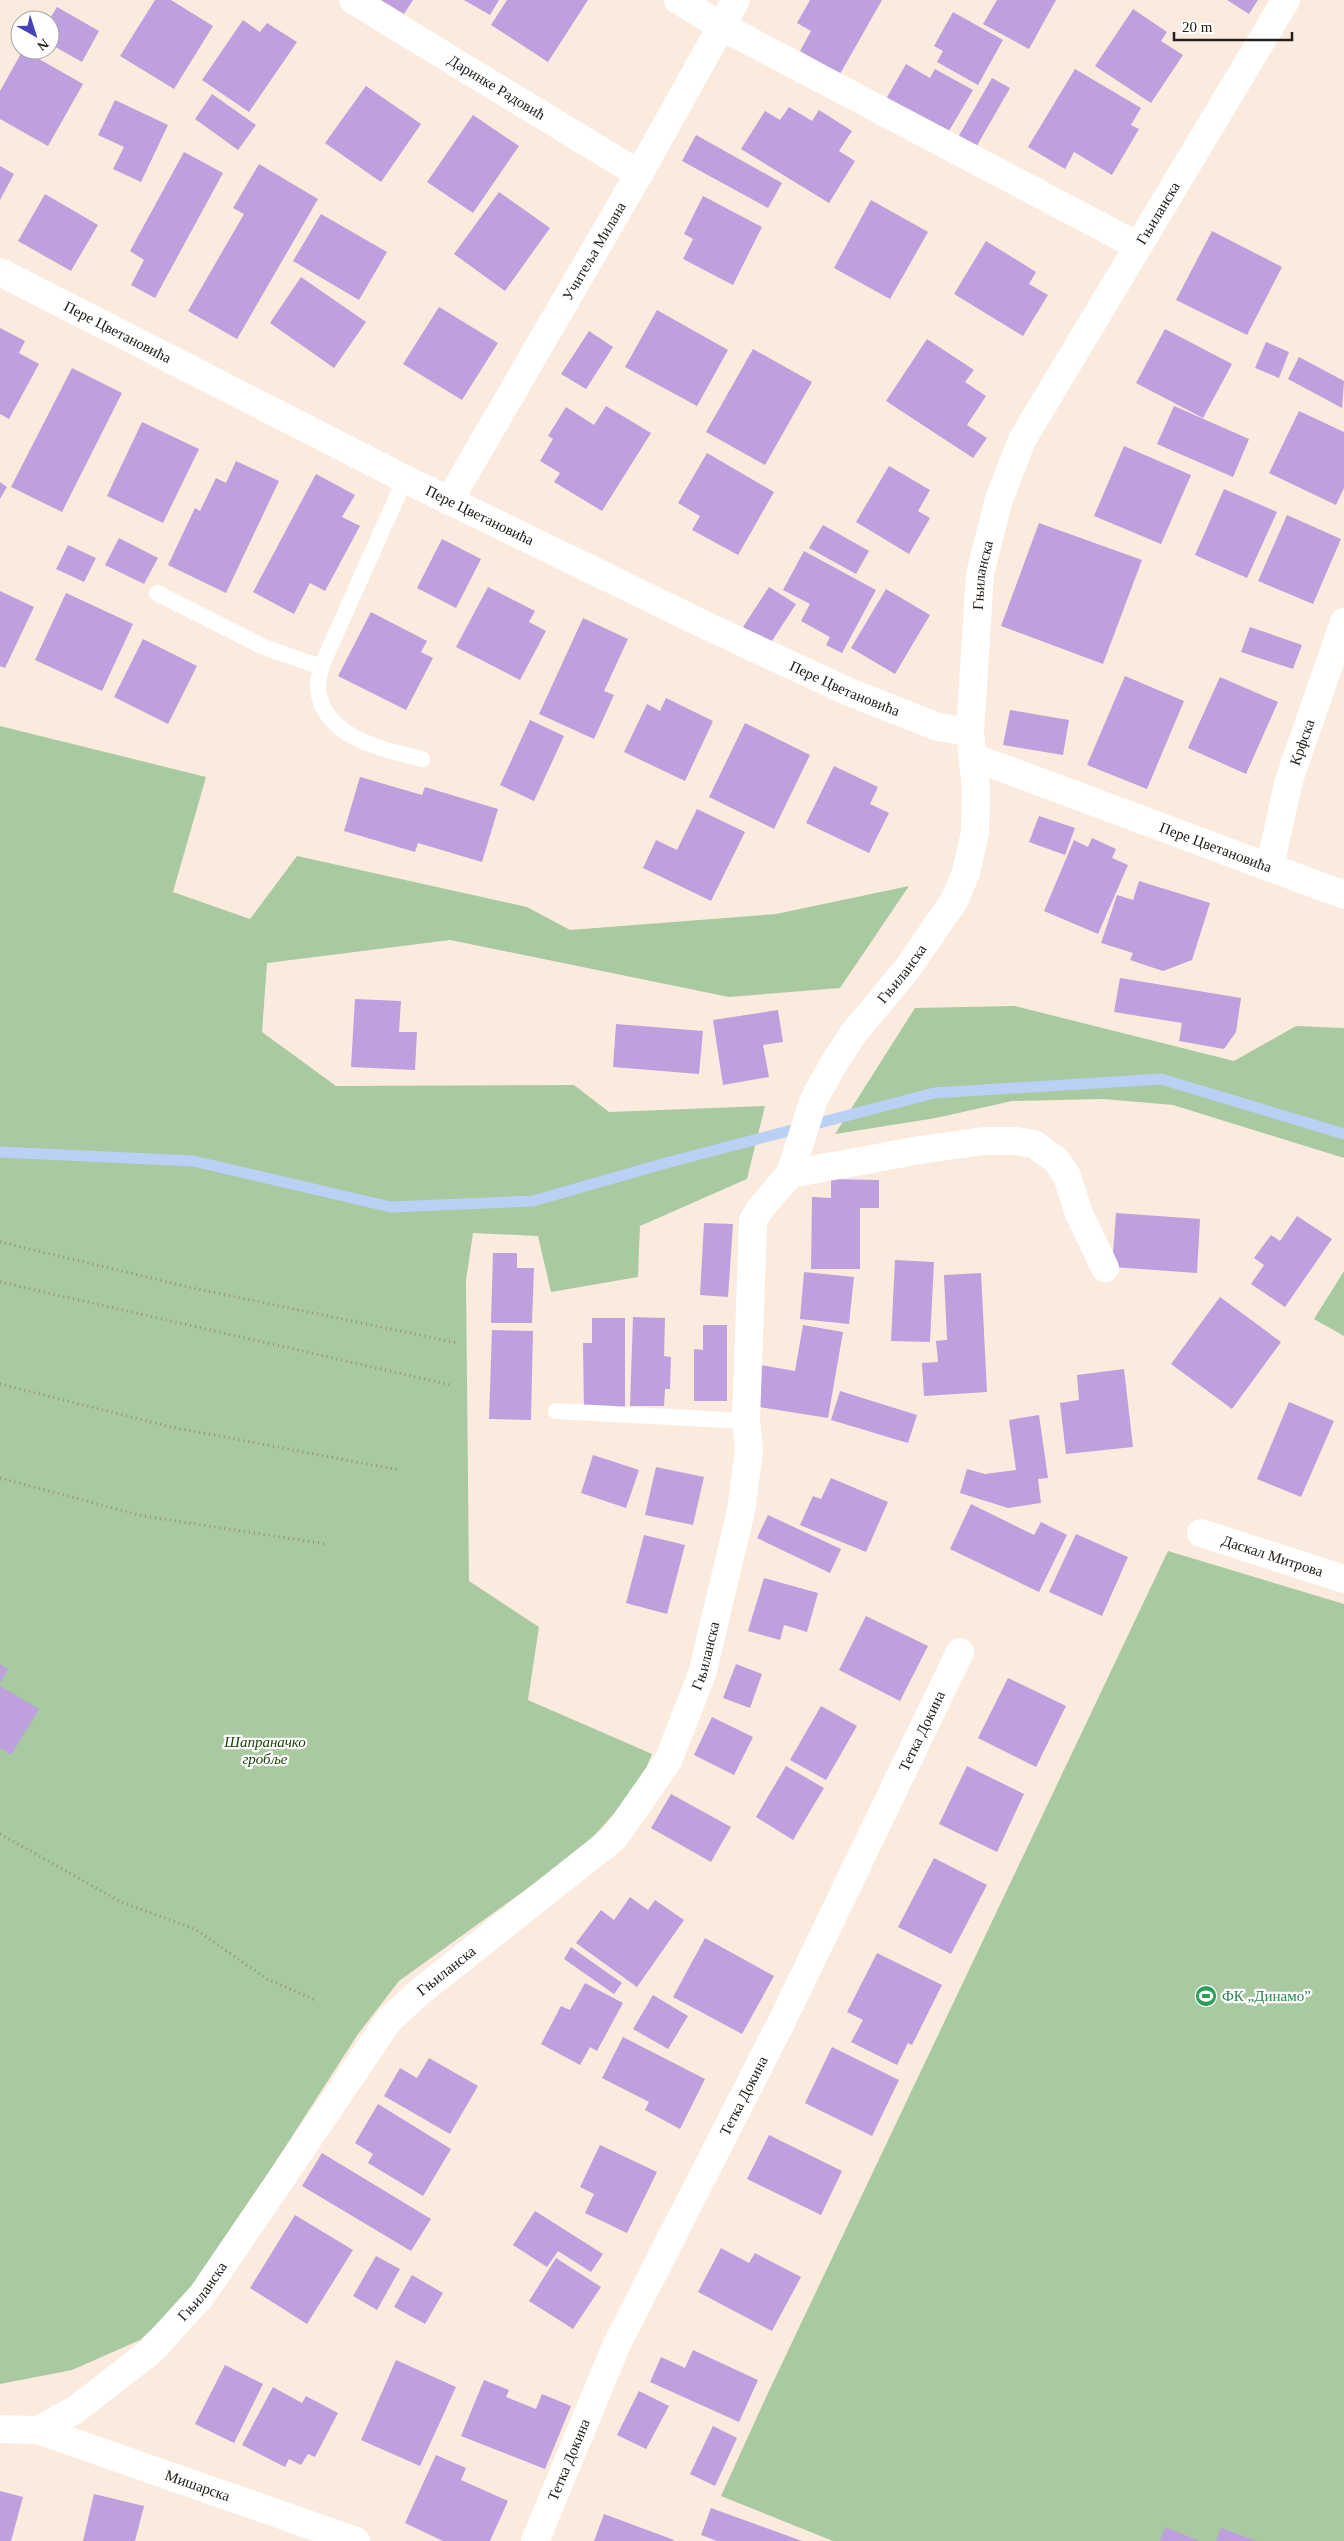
<svg xmlns="http://www.w3.org/2000/svg" width="1344" height="2541" font-family="Georgia,serif">
  <style>
    .green { fill: #a9c9a1 }
    .lines { fill: none; stroke-linecap: round; stroke-linejoin: round }
    .stream { stroke: #bad0f4; stroke-width: 11 }
    .building { fill: #bda0dd }
    .path { stroke: #978c83; stroke-width: 3; stroke-dasharray: 1 4; stroke-linecap: butt }
    .service { stroke: #fff; stroke-width: 16 }
    .minor { stroke: #fff; stroke-width: 28 }
    .labels { text-anchor: middle; stroke-width: 4.5; stroke-linejoin: round; paint-order: stroke }
    .street-label { font-size: 15px; fill: #25201b; stroke: #fff }
    .park-label { font-size: 15px; font-style: italic; fill: #18430a; stroke: #fff }
    .leisure-label { font-size: 15px; fill: #27864d; stroke: #fff; text-anchor: start }
  </style>
  <rect width="100%" height="100%" fill="#fbebde"/>
  <g class="green">
    <polygon points="0,726 206,777 173,892 250,919 297,856 527,907 570,930 776,914 909,886 840,988 729,997 450,940 267,963 262,1032 336,1086 574,1085 609,1112 765,1106 747,1179 640,1226 638,1277 551,1292 538,1236 473,1233 466,1280 469,1581 539,1627 528,1700 652,1754 638,1787 582,1849 399,1981 358,2034 191,2293 140,2340 72,2370 0,2384"/>
    <polygon points="1015,1006 1234,1061 1296,1026 1344,1028 1344,1158 1173,1105 1103,1099 1012,1101 936,1118 835,1134 915,1008"/>
    <polygon points="1344,1271 1344,1336 1314,1319"/>
    <polygon points="1168,1551 1344,1604 1344,2541 833,2541 721,2496 767,2395"/>
  </g>
  <g class="lines">
    <polyline class="stream" points="0,1152 193,1161 391,1207 533,1201 666,1163 934,1093 1161,1079 1344,1134"/>
  </g>
  <g class="building">
    <polygon points="155,0 171,0 213,26 174,89 120,56"/>
    <polygon points="381,0 413,0 404,14"/>
    <polygon points="464,0 499,0 490,15"/>
    <polygon points="507,0 588,0 548,62 491,25"/>
    <polygon points="810,0 882,0 840,74 800,51 811,31 797,23"/>
    <polygon points="997,0 1056,0 1029,49 983,24"/>
    <polygon points="1227,0 1258,0 1249,14"/>
    <polygon points="57,7 99,31 82,62 50,44 49,20"/>
    <polygon points="1133,9 1167,32 1161,41 1183,55 1151,103 1095,66"/>
    <polygon points="953,12 1003,40 978,85 937,62 943,51 934,46"/>
    <polygon points="243,20 260,32 267,23 297,42 249,112 202,80"/>
    <polygon points="23,50 83,84 48,146 0,119 0,91"/>
    <polygon points="906,64 930,78 935,69 973,90 946,136 885,101"/>
    <polygon points="1075,69 1141,108 1131,125 1139,129 1112,175 1074,152 1065,169 1028,147"/>
    <polygon points="992,78 1010,88 975,149 957,139"/>
    <polygon points="366,86 421,124 381,182 325,143"/>
    <polygon points="212,94 256,125 238,150 195,119"/>
    <polygon points="115,100 168,125 141,182 113,169 124,147 98,135"/>
    <polygon points="789,107 812,121 819,110 852,131 839,151 855,161 829,203 741,149 765,111 780,120"/>
    <polygon points="473,115 519,146 473,213 427,182"/>
    <polygon points="696,135 782,183 768,208 682,161"/>
    <polygon points="184,152 223,173 155,298 131,285 144,260 130,251"/>
    <polygon points="259,164 318,199 237,339 188,311 244,214 233,208"/>
    <polygon points="0,166 14,174 0,200"/>
    <polygon points="499,192 550,228 505,291 454,254"/>
    <polygon points="45,194 98,225 71,271 18,241"/>
    <polygon points="703,196 762,227 733,285 683,259 693,239 684,234"/>
    <polygon points="871,200 928,232 890,299 834,268"/>
    <polygon points="321,214 387,252 359,300 293,261"/>
    <polygon points="1212,231 1282,267 1247,335 1176,300"/>
    <polygon points="986,241 1036,272 1029,284 1048,295 1023,336 954,294"/>
    <polygon points="301,277 366,322 334,368 270,323"/>
    <polygon points="439,307 498,343 462,400 403,364"/>
    <polygon points="657,310 728,350 697,406 625,367"/>
    <polygon points="0,328 25,341 19,353 39,364 9,419 0,414"/>
    <polygon points="1165,329 1232,364 1203,418 1136,383"/>
    <polygon points="589,331 613,347 586,389 561,374"/>
    <polygon points="927,339 974,370 965,382 986,396 967,425 987,438 973,458 886,401"/>
    <polygon points="1266,342 1289,352 1279,378 1255,368"/>
    <polygon points="753,349 812,382 765,465 706,432"/>
    <polygon points="1299,357 1344,381 1342,408 1288,379"/>
    <polygon points="72,368 122,393 62,512 11,487"/>
    <polygon points="606,406 651,433 602,511 554,482 560,473 540,461 553,439 548,436 566,407 594,425"/>
    <polygon points="1174,406 1249,439 1233,477 1157,444"/>
    <polygon points="1299,411 1344,432 1344,488 1336,505 1269,473"/>
    <polygon points="142,422 199,449 163,523 107,496"/>
    <polygon points="1124,446 1191,475 1161,544 1094,516"/>
    <polygon points="707,453 774,492 738,555 692,530 700,516 678,503"/>
    <polygon points="236,461 279,481 226,593 168,565 195,508 200,511 216,478 226,483"/>
    <polygon points="889,466 930,490 918,511 930,518 909,554 856,522"/>
    <polygon points="316,474 355,495 342,517 360,526 325,591 310,583 294,614 253,592"/>
    <polygon points="0,482 7,487 0,499"/>
    <polygon points="1224,489 1277,512 1247,578 1195,555"/>
    <polygon points="1287,515 1341,539 1313,604 1258,581"/>
    <polygon points="1039,523 1142,560 1103,664 1001,626"/>
    <polygon points="823,525 869,551 856,574 809,548"/>
    <polygon points="119,538 158,558 144,584 105,565"/>
    <polygon points="442,539 481,559 456,608 417,588"/>
    <polygon points="68,545 96,558 84,582 56,569"/>
    <polygon points="804,551 876,590 842,653 826,645 830,637 801,621 810,604 783,590"/>
    <polygon points="488,587 535,611 529,622 546,631 520,680 456,647"/>
    <polygon points="769,587 796,604 768,647 741,630"/>
    <polygon points="886,589 930,615 895,674 851,648"/>
    <polygon points="0,591 34,607 5,668 0,666"/>
    <polygon points="66,593 133,624 102,691 35,660"/>
    <polygon points="371,612 427,641 421,652 433,658 406,710 338,676"/>
    <polygon points="583,618 628,639 604,691 614,695 594,739 539,714"/>
    <polygon points="1250,627 1302,645 1293,669 1241,652"/>
    <polygon points="143,639 197,666 168,724 114,697"/>
    <polygon points="1125,676 1184,701 1147,789 1087,765"/>
    <polygon points="1220,677 1278,702 1246,774 1188,748"/>
    <polygon points="666,698 713,721 685,781 624,752 647,704 660,711"/>
    <polygon points="1010,710 1069,720 1063,755 1003,745"/>
    <polygon points="530,720 564,736 534,801 500,785"/>
    <polygon points="745,723 810,755 774,829 709,797"/>
    <polygon points="834,766 878,787 870,804 889,813 869,853 806,823"/>
    <polygon points="360,777 422,795 425,787 498,809 482,862 418,843 415,852 344,831"/>
    <polygon points="697,809 745,832 711,901 643,868 656,840 677,850"/>
    <polygon points="1039,816 1075,828 1065,855 1029,842"/>
    <polygon points="1092,838 1116,849 1112,858 1128,865 1098,934 1044,911 1074,840 1088,847"/>
    <polygon points="1139,881 1210,903 1192,960 1163,971 1130,960 1133,953 1101,943 1117,895 1133,900"/>
    <polygon points="1120,978 1241,998 1236,1032 1224,1049 1179,1041 1182,1023 1114,1012"/>
    <polygon points="355,999 401,1001 399,1032 417,1032 415,1070 351,1067"/>
    <polygon points="778,1010 783,1042 763,1045 769,1077 723,1085 713,1020"/>
    <polygon points="616,1024 703,1031 699,1074 613,1067"/>
    <polygon points="831,1179 879,1180 879,1208 860,1208 860,1269 811,1269 812,1197 831,1198"/>
    <polygon points="1116,1213 1200,1219 1197,1273 1112,1267"/>
    <polygon points="1297,1216 1332,1239 1285,1307 1251,1284 1264,1265 1254,1258 1271,1235 1280,1241"/>
    <polygon points="704,1223 733,1224 728,1297 700,1295"/>
    <polygon points="493,1253 517,1253 517,1268 534,1268 532,1323 491,1323"/>
    <polygon points="895,1260 934,1262 930,1342 891,1341"/>
    <polygon points="804,1272 854,1277 849,1324 800,1319"/>
    <polygon points="981,1273 987,1392 924,1396 922,1363 938,1362 936,1341 947,1340 944,1275"/>
    <polygon points="1220,1297 1281,1342 1232,1409 1171,1364"/>
    <polygon points="633,1317 665,1318 664,1356 671,1357 670,1389 665,1389 664,1406 630,1406"/>
    <polygon points="592,1318 625,1318 625,1410 584,1410 583,1343 592,1343"/>
    <polygon points="703,1325 727,1325 727,1401 694,1401 694,1349 703,1350"/>
    <polygon points="803,1325 843,1332 828,1418 753,1406 760,1365 795,1371"/>
    <polygon points="492,1330 533,1331 531,1420 489,1419"/>
    <polygon points="1124,1369 1133,1447 1066,1454 1060,1403 1079,1400 1077,1375"/>
    <polygon points="840,1391 917,1415 908,1443 831,1420"/>
    <polygon points="1289,1402 1334,1421 1301,1497 1257,1479"/>
    <polygon points="1039,1415 1048,1478 1038,1479 1041,1503 1008,1508 960,1493 967,1469 985,1474 1016,1470 1009,1420"/>
    <polygon points="593,1455 639,1470 626,1508 581,1493"/>
    <polygon points="656,1467 704,1477 693,1525 645,1515"/>
    <polygon points="831,1478 888,1502 866,1552 800,1525 813,1496 821,1499"/>
    <polygon points="971,1504 1034,1535 1041,1522 1067,1535 1039,1592 950,1549"/>
    <polygon points="768,1515 841,1549 830,1573 757,1538"/>
    <polygon points="1076,1534 1128,1557 1102,1616 1049,1592"/>
    <polygon points="644,1535 685,1545 667,1614 626,1603"/>
    <polygon points="764,1578 818,1593 807,1632 784,1625 780,1640 748,1631"/>
    <polygon points="866,1616 928,1646 900,1701 839,1670"/>
    <polygon points="0,1664 8,1669 0,1683"/>
    <polygon points="736,1664 762,1674 750,1708 723,1698"/>
    <polygon points="1008,1678 1066,1706 1036,1767 978,1738"/>
    <polygon points="0,1686 39,1709 11,1755 0,1748"/>
    <polygon points="821,1706 857,1726 826,1780 790,1760"/>
    <polygon points="712,1717 753,1737 734,1775 694,1755"/>
    <polygon points="786,1766 824,1788 793,1840 756,1817"/>
    <polygon points="967,1766 1024,1794 997,1852 939,1824"/>
    <polygon points="671,1794 731,1827 711,1862 651,1828"/>
    <polygon points="934,1858 987,1885 951,1954 898,1927"/>
    <polygon points="630,1897 648,1910 655,1900 684,1920 637,1987 576,1943 601,1910 614,1920"/>
    <polygon points="705,1938 774,1976 742,2034 673,1997"/>
    <polygon points="571,1947 622,1983 614,1994 564,1959"/>
    <polygon points="877,1953 942,1985 912,2045 908,2043 897,2065 851,2042 863,2020 847,2012"/>
    <polygon points="585,1983 623,2003 597,2051 590,2047 580,2065 541,2044 561,2006 570,2010"/>
    <polygon points="653,1995 688,2016 668,2049 633,2029"/>
    <polygon points="623,2037 705,2079 680,2129 645,2110 649,2102 602,2078"/>
    <polygon points="832,2047 899,2080 872,2136 805,2103"/>
    <polygon points="429,2058 478,2086 450,2134 384,2096 400,2068 417,2078"/>
    <polygon points="378,2104 451,2149 423,2196 368,2163 373,2154 355,2143"/>
    <polygon points="769,2135 842,2171 821,2215 747,2179"/>
    <polygon points="600,2145 657,2172 627,2233 585,2213 594,2194 580,2187"/>
    <polygon points="322,2153 431,2219 411,2251 302,2186"/>
    <polygon points="535,2211 603,2254 591,2272 558,2251 547,2267 513,2245"/>
    <polygon points="295,2215 353,2250 307,2324 250,2288"/>
    <polygon points="721,2248 749,2263 755,2253 801,2277 772,2331 698,2292"/>
    <polygon points="376,2256 400,2269 377,2310 353,2296"/>
    <polygon points="556,2258 601,2287 573,2329 529,2301"/>
    <polygon points="412,2275 443,2293 425,2324 394,2307"/>
    <polygon points="693,2350 758,2380 739,2422 650,2382 661,2357 685,2368"/>
    <polygon points="396,2360 456,2387 420,2466 361,2440"/>
    <polygon points="225,2365 263,2384 234,2443 195,2424"/>
    <polygon points="484,2380 509,2390 506,2397 536,2409 542,2394 571,2406 545,2469 461,2436"/>
    <polygon points="273,2387 302,2403 306,2396 338,2413 315,2457 308,2454 301,2465 289,2459 285,2467 242,2445"/>
    <polygon points="639,2391 669,2406 646,2449 617,2435"/>
    <polygon points="713,2426 737,2438 715,2486 690,2474"/>
    <polygon points="436,2455 466,2468 461,2480 508,2501 490,2541 443,2541 405,2523"/>
    <polygon points="0,2491 23,2497 11,2541 0,2541"/>
    <polygon points="94,2494 144,2506 135,2541 83,2541"/>
    <polygon points="711,2508 802,2541 717,2541 701,2535"/>
    <polygon points="604,2514 674,2540 673,2541 594,2541"/>
    <polygon points="1165,2527 1200,2541 1160,2541"/>
    <polygon points="1221,2528 1257,2541 1216,2541"/>
  </g>
  <g class="lines">
    <g class="path">
      <polyline points="0,1242 197,1289 458,1343"/>
      <polyline points="0,1282 451,1385"/>
      <polyline points="0,1384 171,1427 399,1470"/>
      <polyline points="0,1478 143,1516 326,1544"/>
      <polyline points="0,1834 121,1902 195,1929 267,1979 315,2000"/>
    </g>
    <g class="service">
      <path d="M405,479L321,667C320,674 317,683 318,690C324,738 385,750 422,759"/>
      <polyline points="157,593 264,647 321,667"/>
      <polyline points="556,1411 746,1421"/>
    </g>
    <g class="minor">
      <path id="s1" d="M353,0L639,174"/>
      <polyline points="678,0 721,26 1138,246"/>
      <path id="s2" d="M0,272L405,479L707,626L849,692L938,727L970,732"/>
      <path id="s3" d="M449,501L639,174L736,0"/>
      <path id="s4" d="M973,757L1344,895"/>
      <path id="s5" d="M1270,866L1289,780L1344,622"/>
      <polyline points="790,1174 920,1150 984,1141 1016,1141 1034,1144 1056,1160 1067,1176 1078,1211 1105,1268"/>
      <path id="s6" d="M1201,1533L1344,1579"/>
      <path id="s7" d="M0,2429L38,2430L75,2410L151,2351L202,2295L389,2020L422,1990L614,1838L668,1761L702,1674L741,1511L749,1450L746,1421L753,1221L759,1210L790,1174L814,1099L834,1063L853,1034L907,969L954,901L966,873L975,832L976,789L970,732L980,574L999,499L1022,440L1286,0"/>
      <path id="s8" d="M38,2430L356,2541"/>
      <path id="s9" d="M535,2541L617,2344L783,2019L960,1652"/>
    </g>
  </g>
  <defs>
    <g id="stadium-disc" transform="scale(1.125)"><circle r="9.5" fill="#2e9e5b" stroke="#fff"/><path d="M0-5a6.5 5 0 1 0 0 10a6.5 5 0 1 0 0-10ZM-3.5-1.8h7v3.6h-7Z" fill="#fff"/></g>
  </defs>
  <g fill-rule="evenodd">
    <use href="#stadium-disc" x="1206" y="1996"/>
  </g>
  <g class="labels">
    <g class="street-label">
      <text dy="5" stroke="none"><textPath href="#s1" startOffset="168">Даринке Радовић</textPath></text>
      <text dy="5" stroke="none"><textPath href="#s7" startOffset="2638">Гњиланска</textPath></text>
      <text dy="5" stroke="none"><textPath href="#s3" startOffset="289">Учитеља Милана</textPath></text>
      <text dy="5" stroke="none"><textPath href="#s2" startOffset="132">Пере Цветановића</textPath></text>
      <text dy="5" stroke="none"><textPath href="#s2" startOffset="538">Пере Цветановића</textPath></text>
      <text dy="5" stroke="none"><textPath href="#s7" startOffset="2232">Гњиланска</textPath></text>
      <text dy="5" stroke="none"><textPath href="#s2" startOffset="942">Пере Цветановића</textPath></text>
      <text dy="5" stroke="none"><textPath href="#s5" startOffset="128">Крфска</textPath></text>
      <text dy="5" stroke="none"><textPath href="#s4" startOffset="259">Пере Цветановића</textPath></text>
      <text dy="5" stroke="none"><textPath href="#s7" startOffset="1812">Гњиланска</textPath></text>
      <text dy="5" stroke="none"><textPath href="#s6" startOffset="75">Даскал Митрова</textPath></text>
      <text dy="5" stroke="none"><textPath href="#s7" startOffset="1080">Гњиланска</textPath></text>
      <text dy="5" stroke="none"><textPath href="#s9" startOffset="898">Тетка Докина</textPath></text>
      <text dy="5" stroke="none"><textPath href="#s7" startOffset="660">Гњиланска</textPath></text>
      <text dy="5" stroke="none"><textPath href="#s9" startOffset="492">Тетка Докина</textPath></text>
      <text dy="5" stroke="none"><textPath href="#s7" startOffset="255">Гњиланска</textPath></text>
      <text dy="5" stroke="none"><textPath href="#s9" startOffset="88">Тетка Докина</textPath></text>
      <text dy="5" stroke="none"><textPath href="#s8" startOffset="169">Мишарска</textPath></text>
    </g>
    <g class="park-label">
      <text x="265" y="1747">Шапраначко<tspan x="265" dy="17">гробље</tspan></text>
    </g>
    <g class="leisure-label">
      <text x="1222" y="2001">ФК „Динамо”</text>
    </g>
  </g>
  <g transform="translate(35 35) rotate(141)"><circle r="24" fill="#ffffff" stroke="#a8a6a4"/>
  <path d="M0-4L9 19L0 12L-9 19Z" fill="#4741b7"/>
  <text y="-8" font-size="14" font-weight="bold" text-anchor="middle" fill="#25201b">N</text>
  </g>
  <path d="M1174 32v8h118v-8" fill="none" stroke="#25201b" stroke-width="2.5"/>
  <text x="1182" y="32" font-size="15" fill="#25201b" stroke="#ffffff" stroke-width="4" paint-order="stroke">20 m</text>
</svg>
